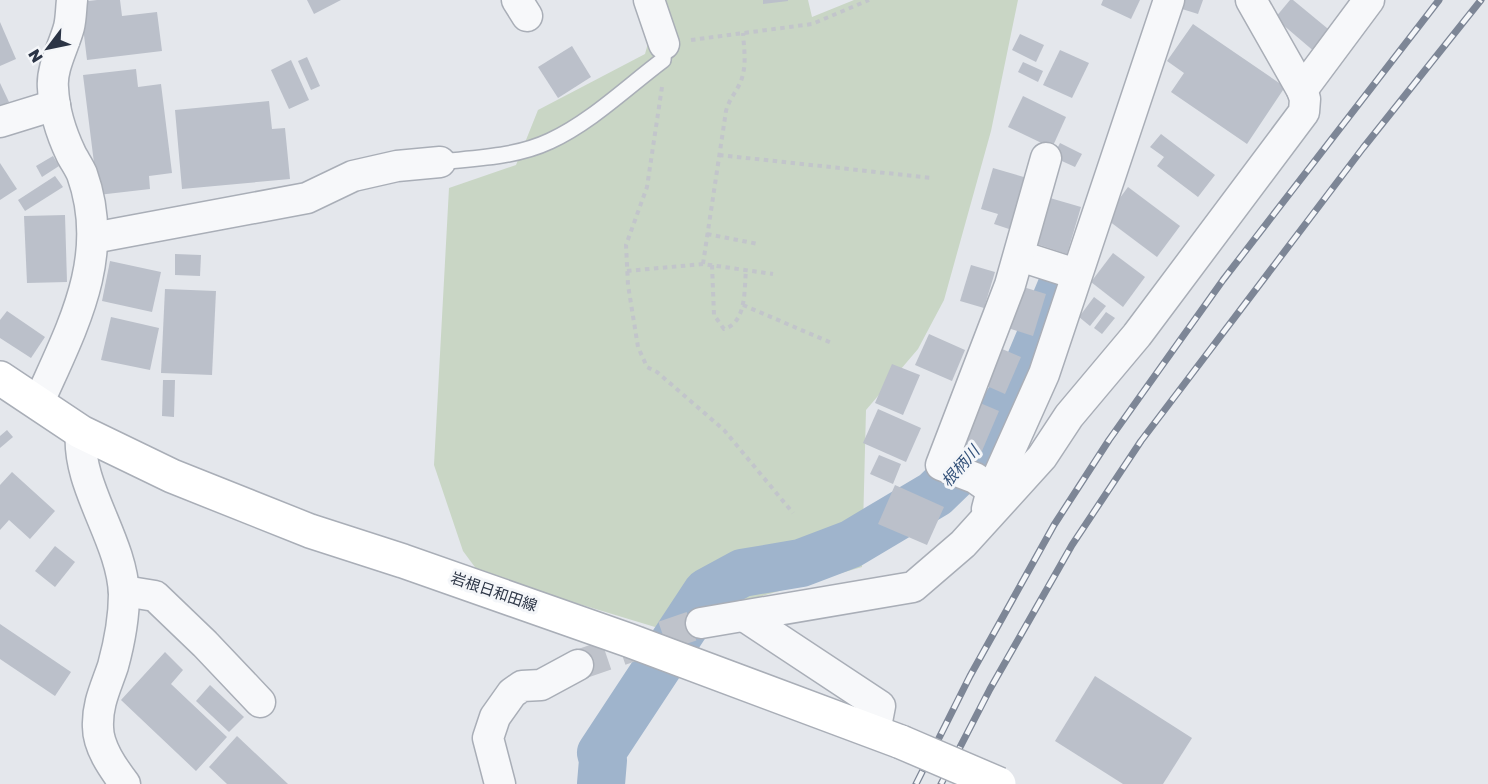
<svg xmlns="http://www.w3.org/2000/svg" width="1488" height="784" font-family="'Golos Text','Noto Sans JP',sans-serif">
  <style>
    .green { fill: #c9d6c5 }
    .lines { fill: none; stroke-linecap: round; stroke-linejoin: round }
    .river { stroke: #9fb4cc; stroke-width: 48 }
    .building { fill: #bbc0ca }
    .street-tunnel { stroke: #bfc3cb; stroke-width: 30; stroke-dasharray: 30 15; stroke-linecap: butt }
    .lane-casing { stroke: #a9aeb7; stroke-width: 18 }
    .street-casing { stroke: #a9aeb7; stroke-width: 33 }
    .secondary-casing { stroke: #a9aeb7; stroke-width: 36 }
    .path { stroke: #c2c5cb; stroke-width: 4; stroke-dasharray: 4.5 4.5; stroke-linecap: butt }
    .lane { stroke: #f7f8fa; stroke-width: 15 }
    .street { stroke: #f7f8fa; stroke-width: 30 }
    .secondary { stroke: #fff; stroke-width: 33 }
    .rail-casing { stroke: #7d8696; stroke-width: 7 }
    .rail { stroke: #f4f6f9; stroke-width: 4.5; stroke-dasharray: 14; stroke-linecap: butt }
    .secondary-bridge-casing { stroke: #a9aeb7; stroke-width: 36; stroke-linecap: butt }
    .secondary-bridge { stroke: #fff; stroke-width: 33 }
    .labels { text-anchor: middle; stroke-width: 6; stroke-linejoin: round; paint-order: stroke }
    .street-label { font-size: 15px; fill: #2b3445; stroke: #f4f6f9 }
    .water-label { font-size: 16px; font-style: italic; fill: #34527a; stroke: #f4f6f9 }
  </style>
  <rect width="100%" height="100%" fill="#e4e7ec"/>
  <polygon class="green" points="660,0 808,0 812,17 854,0 1018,0 991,131 944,300 918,349 866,410 862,567 655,627 480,574 463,551 434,465 449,188 516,165 538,110 645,54"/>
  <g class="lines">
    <polyline class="river" points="601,784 603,760 601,753 707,592 742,573 801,563 851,544 935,494 968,462 1022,381 1063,283"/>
  </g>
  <g class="building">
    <polygon points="97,0 120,0 122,16 157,12 162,51 87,60 80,2"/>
    <polygon points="307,0 341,0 314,14"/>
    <polygon points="763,0 788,0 788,1 763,4"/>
    <polygon points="1103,0 1140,0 1131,19 1101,5"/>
    <polygon points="1185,0 1203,0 1198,14 1182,9"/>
    <polygon points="1290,0 1293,0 1333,33 1316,53 1275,18"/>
    <polygon points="0,22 16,59 0,66"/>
    <polygon points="1193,24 1285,87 1247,144 1171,92 1184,73 1167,61"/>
    <polygon points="1020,34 1044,45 1036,62 1012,50"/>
    <polygon points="572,46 591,77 558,98 538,67"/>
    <polygon points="1060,50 1089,63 1072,98 1043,85"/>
    <polygon points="307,57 320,86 311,90 298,61"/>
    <polygon points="291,60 309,100 289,109 271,70"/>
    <polygon points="1023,62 1043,71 1038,82 1018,72"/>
    <polygon points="136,69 138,87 161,84 172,173 149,176 150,189 98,195 83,75"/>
    <polygon points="0,83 9,102 0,106"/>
    <polygon points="1023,96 1066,117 1052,148 1008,127"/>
    <polygon points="269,101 272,129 285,128 290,179 182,189 175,110"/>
    <polygon points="1161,134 1215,175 1198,197 1157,166 1164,157 1150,147"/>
    <polygon points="1060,143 1082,154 1075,167 1053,157"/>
    <polygon points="53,156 59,166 42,177 36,166"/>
    <polygon points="0,163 17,189 0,200"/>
    <polygon points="993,168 1027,178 1012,230 994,224 998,214 981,209"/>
    <polygon points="55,176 63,187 25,211 18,200"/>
    <polygon points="1128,187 1180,226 1157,257 1105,218"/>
    <polygon points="1050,198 1081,207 1067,254 1037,244"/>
    <polygon points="65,215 67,282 27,283 24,216"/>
    <polygon points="1113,253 1145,277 1123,307 1091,282"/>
    <polygon points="175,254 201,255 200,276 175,275"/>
    <polygon points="110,261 161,272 152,312 102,301"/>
    <polygon points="971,265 995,272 984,308 960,301"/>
    <polygon points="1020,286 1046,294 1033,336 1008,328"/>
    <polygon points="165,289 216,291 212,375 161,373"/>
    <polygon points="1094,297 1106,306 1090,326 1079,317"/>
    <polygon points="7,311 45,337 31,358 0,338 0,320"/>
    <polygon points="1106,312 1115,318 1102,334 1094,328"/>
    <polygon points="111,317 159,328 150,370 101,360"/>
    <polygon points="929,334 965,350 952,381 915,365"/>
    <polygon points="995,346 1021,357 1005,394 980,383"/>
    <polygon points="892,364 920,375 903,415 875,403"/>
    <polygon points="163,380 175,380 174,417 162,416"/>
    <polygon points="973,400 999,411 982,451 955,439"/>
    <polygon points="878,409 921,428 906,462 863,443"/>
    <polygon points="7,430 13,437 0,448 0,436"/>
    <polygon points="879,455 901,464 893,484 870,474"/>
    <polygon points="12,472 55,511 30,539 9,520 0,530 0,485"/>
    <polygon points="895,485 944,507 927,545 878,524"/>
    <polygon points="55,546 75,562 55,587 35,571"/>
    <polygon points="0,624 71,672 55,696 0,659"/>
    <polygon points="165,652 183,670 171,684 227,737 196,771 121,700"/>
    <polygon points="1095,676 1192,738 1163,784 1123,784 1055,741"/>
    <polygon points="210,685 244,717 229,732 196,701"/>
    <polygon points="237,736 288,784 227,784 209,767"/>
  </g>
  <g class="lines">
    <polyline class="street-tunnel" points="578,665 701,623"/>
    <g class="lane-casing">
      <path id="lane" d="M440,162C477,158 516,157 550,141C591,122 627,87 663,60L664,44"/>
    </g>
    <g class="street-casing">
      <g id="street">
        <polyline points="517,0 527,16"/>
        <polyline points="649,0 664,44"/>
        <polyline points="1302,90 1369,0"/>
        <polyline points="0,122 55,105"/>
        <polyline points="93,238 307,198 353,176 397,166 440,162"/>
        <polyline points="1020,256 1076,274"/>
        <path d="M38,404C71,329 112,258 82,174C79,167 74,160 71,154C61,133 54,111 53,88C51,68 64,46 69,27C71,19 71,9 72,0"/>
        <path d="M81,432C76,486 122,539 124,594C124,617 119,644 113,666C106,687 97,704 98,727C98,747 113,768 125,784"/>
        <polyline points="992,490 975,478 941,465 1010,285 1046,158"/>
        <polyline points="987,509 992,490 1044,374 1169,0"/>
        <polyline points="124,591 155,596 205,644 260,702"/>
        <polyline points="744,616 880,706 875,732"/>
        <polyline points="701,623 913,587 963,544 1042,457 1069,416 1137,335 1304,112 1305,99 1302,90 1251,0"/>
        <polyline points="500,784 488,738 495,717 512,693 522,686 541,685 578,665"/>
      </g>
    </g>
    <g class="secondary-casing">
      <polyline id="secondary" points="0,378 81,432 172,476 310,531 403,561 628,640 901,742"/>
    </g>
    <g class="path">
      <polyline points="691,40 812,24 869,0"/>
      <polyline points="662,87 647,187 626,245 628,285 638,347 647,367 657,372 724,430 793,513"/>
      <polyline points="719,155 932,178"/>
      <polyline points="707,234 758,244"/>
      <path d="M703,264L726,111C729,99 737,91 741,81C747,64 744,50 743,33"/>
      <path d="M712,265L714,315L724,329C747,322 744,290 746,270"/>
      <polyline points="627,271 703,264 773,274"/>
      <polyline points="743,305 834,344"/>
    </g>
    <use href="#lane" class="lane"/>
    <use href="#street" class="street"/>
    <use href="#secondary" class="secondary"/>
    <g class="rail-casing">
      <g id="rail">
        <polyline points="916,784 970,676 1054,525 1109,440 1223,280 1439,0"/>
        <polyline points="941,784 990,689 1072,545 1141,441 1363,148 1481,0"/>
      </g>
    </g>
    <use href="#rail" class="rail"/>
    <g class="secondary-bridge-casing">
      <polyline id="secondary-bridge" points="901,742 999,784"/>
    </g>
    <use href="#secondary-bridge" class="secondary-bridge"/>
  </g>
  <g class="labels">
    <g class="street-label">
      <text transform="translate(494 592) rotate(19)" y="5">岩根日和田線</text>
    </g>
    <g class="water-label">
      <text transform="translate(960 466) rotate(-49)" y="6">根柄川</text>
    </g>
  </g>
  <g transform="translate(48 48) rotate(238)" stroke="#f4f6f9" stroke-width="4.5" paint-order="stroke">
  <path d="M0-4.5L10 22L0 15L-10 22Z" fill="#2b3445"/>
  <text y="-9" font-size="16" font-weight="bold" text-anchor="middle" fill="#2b3445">N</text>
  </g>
</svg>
